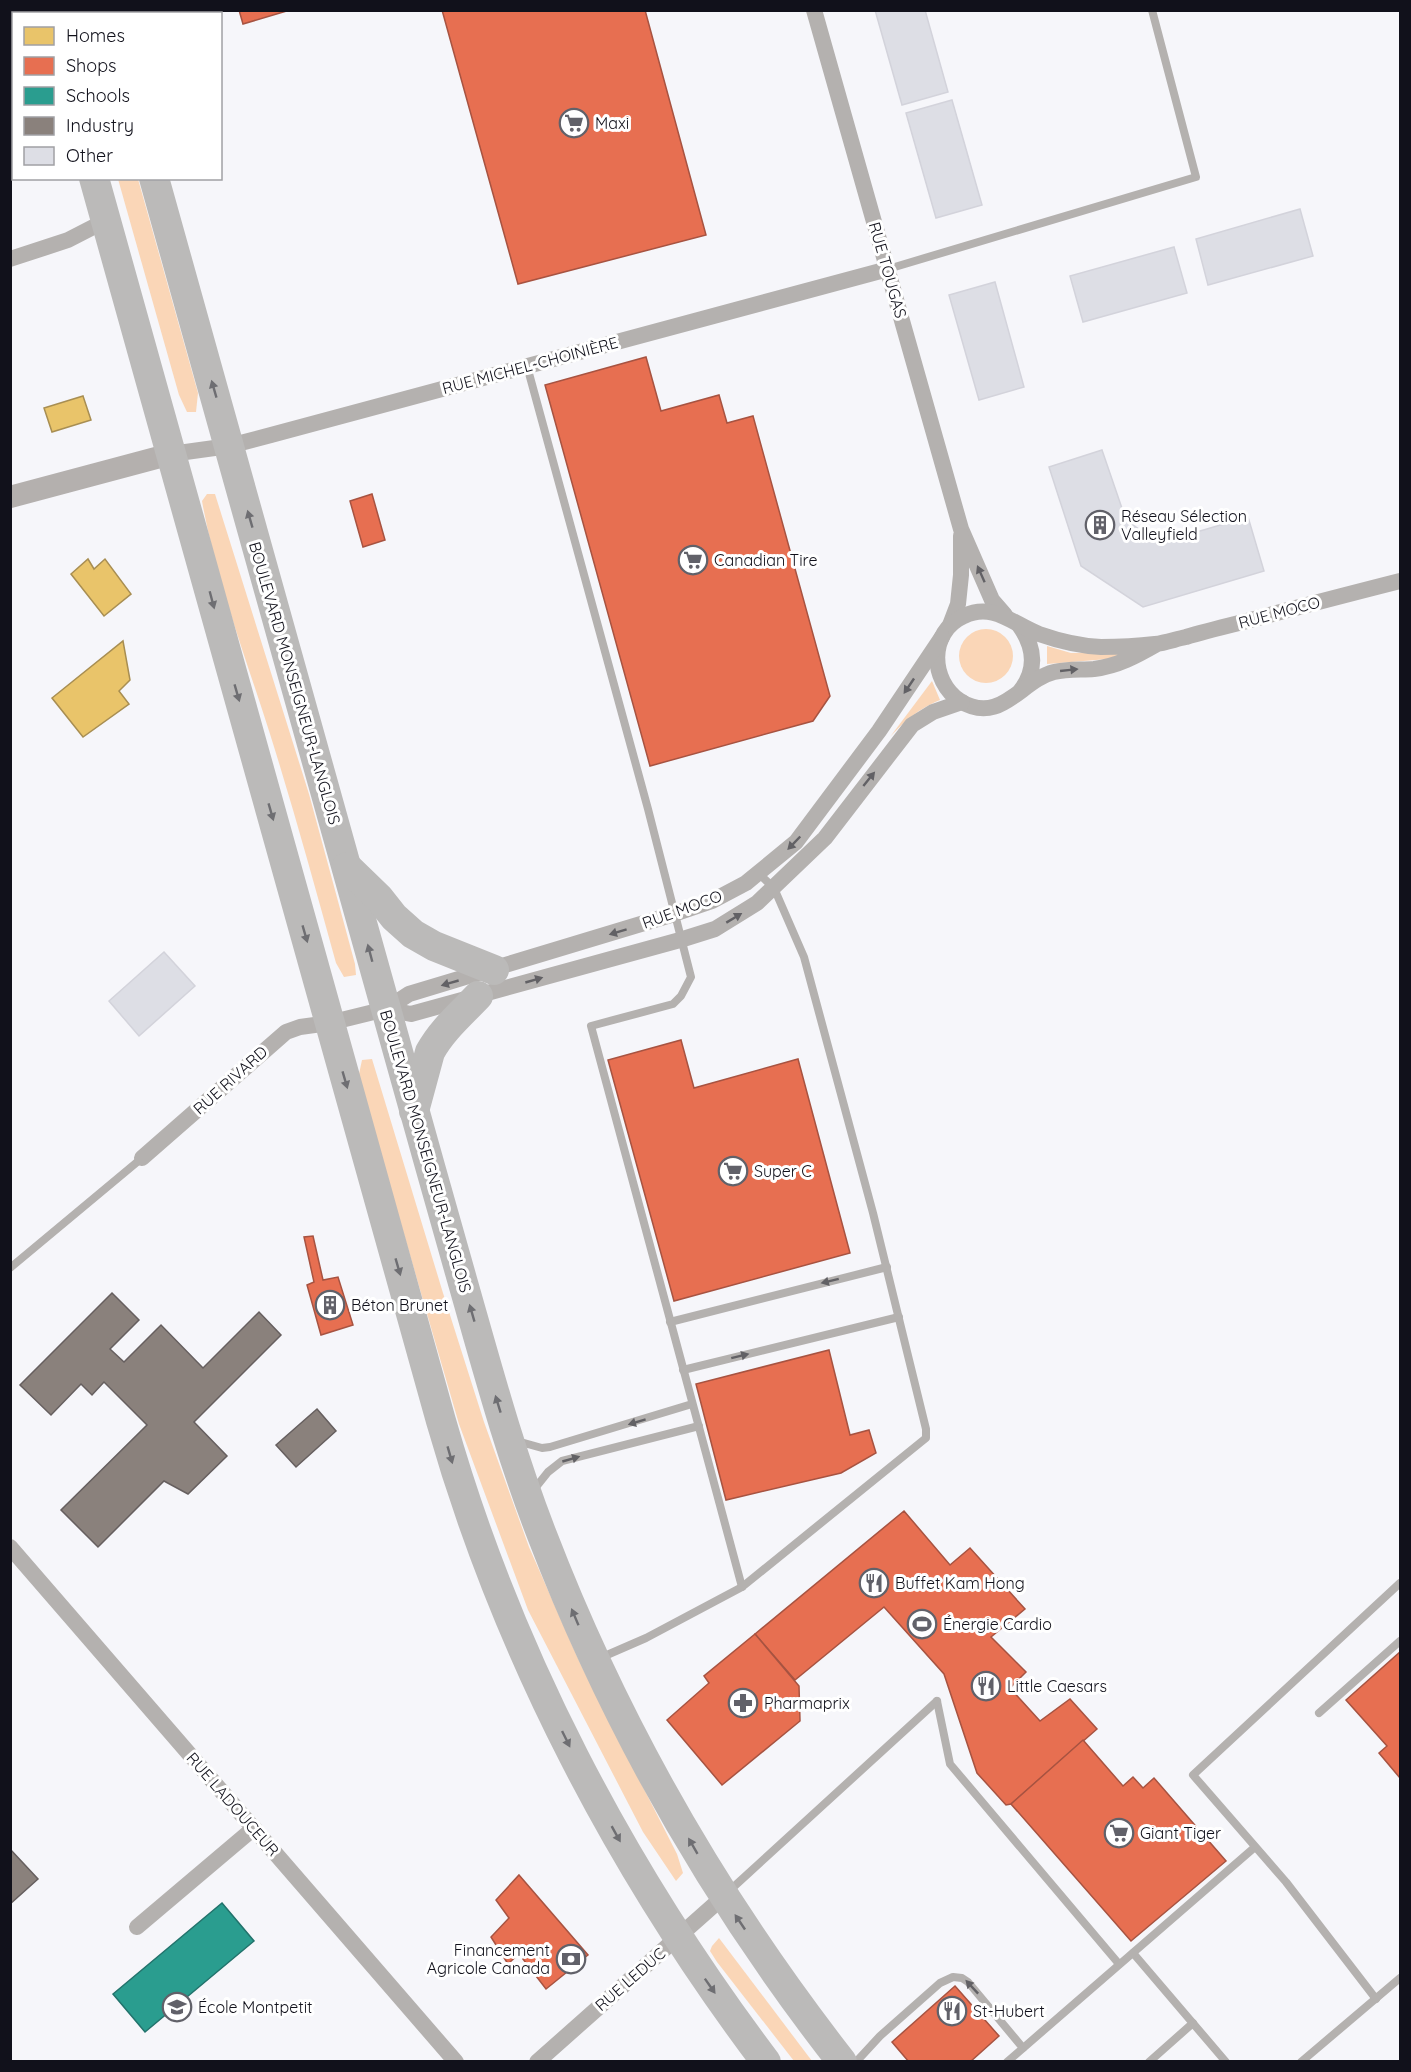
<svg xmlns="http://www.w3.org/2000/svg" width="1411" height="2072" font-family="Quicksand,sans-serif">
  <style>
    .green { fill: #fad6b7 }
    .homes { fill: #e9c46a; stroke: #a88e52; stroke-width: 1.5 }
    .shops { fill: #e76f51; stroke: #a75341; stroke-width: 1.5 }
    .schools { fill: #2a9d8f; stroke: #22736c; stroke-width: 1.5 }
    .industry { fill: #8a817c; stroke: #665f5f; stroke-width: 1.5 }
    .building { fill: #dddee5; stroke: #d3d3db; stroke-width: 1.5 }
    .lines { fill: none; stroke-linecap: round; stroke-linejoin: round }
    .lane { stroke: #b4b1af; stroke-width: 8 }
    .street { stroke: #b4b1af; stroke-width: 16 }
    .secondary { stroke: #b4b0ae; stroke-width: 22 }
    .highway { stroke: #bbbab9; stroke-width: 30 }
    .oneway { fill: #6e6e72 }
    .oneway2 { fill: #626165 }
    .labels { text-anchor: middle; stroke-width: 6; stroke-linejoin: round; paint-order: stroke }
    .poi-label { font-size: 16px; fill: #11111b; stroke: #fff; text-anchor: start }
    .street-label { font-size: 16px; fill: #11111b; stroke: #fff }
  </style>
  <rect width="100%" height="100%" fill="#f6f6fa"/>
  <g class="green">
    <polygon points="118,179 138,179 198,393 196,412 187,412 179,395"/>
    <path d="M207,494H215L309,794L355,964L356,975L344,977L336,963C315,887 294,810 270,734C246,658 216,580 202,501Z"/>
    <circle cx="986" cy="656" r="27"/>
    <polygon points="1047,646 1071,653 1131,652 1108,659 1047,664"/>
    <path d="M932,681L940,700C917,710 907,719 890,737Z"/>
    <polygon points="372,1059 443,1293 484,1422 529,1547 580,1663 677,1854 683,1873 676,1881 643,1832 528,1610 459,1424 369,1114 359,1074 362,1060"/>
    <polygon points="719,1938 812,2061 794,2061 717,1962 710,1951 712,1946"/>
  </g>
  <g class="homes">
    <polygon points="83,396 91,420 52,432 44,408"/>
    <polygon points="88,559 94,569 105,559 131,594 104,616 71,574"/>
    <polygon points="123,641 130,680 119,691 129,704 83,737 52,698"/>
  </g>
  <g class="shops">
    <polygon points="239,10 290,10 243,24"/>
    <polygon points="442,10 645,10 706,235 518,284"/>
    <polygon points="646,357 661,411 719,395 727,423 753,416 830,696 813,721 650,766 545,385"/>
    <polygon points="372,494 385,540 363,547 350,501"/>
    <polygon points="681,1040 694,1088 798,1059 850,1253 674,1301 608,1060"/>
    <polygon points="313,1236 323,1280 338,1277 353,1325 321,1335 307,1285 314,1282 304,1237"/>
    <polygon points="829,1350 850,1435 869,1430 876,1453 841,1473 726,1500 696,1384"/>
    <polygon points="904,1511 950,1565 970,1548 1025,1609 991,1637 1026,1672 1010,1688 1040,1721 1070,1699 1097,1729 1011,1804 1006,1805 977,1773 944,1674 884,1607 795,1680 755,1634"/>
    <polygon points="755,1634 799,1686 800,1721 722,1785 667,1720 709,1683 704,1676"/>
    <polygon points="1400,1652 1400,1778 1379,1753 1387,1746 1346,1700"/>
    <polygon points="1083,1740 1123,1786 1133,1777 1143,1788 1154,1778 1226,1861 1131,1941 1011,1804"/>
    <polygon points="519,1875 588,1955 546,1989 523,1959 531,1952 526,1947 508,1964 491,1937 509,1918 496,1900"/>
    <polygon points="955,1986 999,2036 970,2062 909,2062 892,2042"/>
  </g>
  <polygon class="schools" points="222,1903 254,1941 145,2032 113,1994"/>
  <g class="industry">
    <polygon points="112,1293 139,1320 110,1349 124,1362 161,1325 203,1368 259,1312 281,1335 194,1422 227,1456 188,1494 164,1481 98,1547 61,1510 147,1425 104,1382 92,1395 81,1384 51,1415 20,1385"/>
    <polygon points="317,1409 336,1431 296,1467 276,1445"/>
    <polygon points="10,1849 38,1879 10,1904"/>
  </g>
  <g class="building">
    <polygon points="875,10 925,10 948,92 902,105"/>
    <polygon points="952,100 982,205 936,218 906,113"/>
    <polygon points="1300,209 1313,256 1208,285 1196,239"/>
    <polygon points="1174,247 1187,293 1083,322 1070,276"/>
    <polygon points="995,282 1024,387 979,400 949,295"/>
    <polygon points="1102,450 1126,520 1159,543 1248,517 1264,571 1143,607 1081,566 1049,467"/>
    <polygon points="164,952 195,986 139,1036 109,1001"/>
  </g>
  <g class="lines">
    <g class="lane">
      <polyline points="888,269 1196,177 1152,10"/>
      <polyline points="527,366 648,809 691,977 681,996 673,1004 591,1026 742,1587"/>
      <polyline points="10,1268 142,1158"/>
      <polyline points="670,1322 887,1267"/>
      <polyline points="683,1370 899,1317"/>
      <polyline points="517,1441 542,1448 550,1447 692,1404"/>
      <polyline points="532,1492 548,1472 562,1461 699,1426"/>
      <polyline points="600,1658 646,1638 742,1587 926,1438 926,1429 873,1213 804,957 774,888 758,873"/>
      <polyline points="937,1701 950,1764 1119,1964"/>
      <polyline points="1319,1713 1400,1641"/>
      <polyline points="728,1892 937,1701"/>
      <polyline points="1133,1953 1226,2062"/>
      <polyline points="1376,1999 1286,1882 1193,1775 1400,1583"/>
      <polyline points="856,2062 880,2036 940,1983 953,1977 962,1978 968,1982 1023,2048"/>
      <polyline points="1007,2062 1255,1847"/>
      <polyline points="1149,2062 1193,2023"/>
      <polyline points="1301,2062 1400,1978"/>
    </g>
    <g class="street">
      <polyline points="814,10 961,529 992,600 1005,615"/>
      <polyline points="10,259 68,240 105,221"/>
      <polyline points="171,454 229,446 271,435 888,269"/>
      <polyline points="950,625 958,604 961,575 961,536"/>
      <path d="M1019,625C1034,646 1038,668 1021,690"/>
      <path d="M1157,644C1136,656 1118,666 1094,669C1081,670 1067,669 1054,672C1021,680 1001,726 960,701C930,681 928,632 964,616C993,602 1013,624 1039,634C1059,641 1080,646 1101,647C1118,647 1138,646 1155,644C1165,643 1176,639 1186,637C1206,631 1227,626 1247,621C1298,607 1349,594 1400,581"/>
      <polyline points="386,1009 411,1014 680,940 715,929 757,903 825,838 912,725 933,712 962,702"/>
      <polyline points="142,1158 286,1032 300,1027 329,1023 386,1009 409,994 674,914 712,901 746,883 796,842 879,731 942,637"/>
      <polyline points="10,1547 456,2062"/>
      <polyline points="137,1927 254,1828"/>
      <polyline points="537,2062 723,1897"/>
    </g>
    <polyline class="secondary" points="10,497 171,454"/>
    <g class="highway">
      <polyline points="47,10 48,14"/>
      <polyline points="108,10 109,14"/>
      <path d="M94,178L441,1421C507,1653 621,1870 766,2062"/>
      <path d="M154,178C225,433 297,687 367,941C398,1055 431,1169 463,1283C487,1367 510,1453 542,1535C615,1725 716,1901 842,2062"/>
      <polyline points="347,867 379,898 394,917 413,934 434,946 494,970"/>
      <path d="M414,1111L430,1052C442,1030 461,1014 478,996"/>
    </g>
  </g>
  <defs><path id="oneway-solid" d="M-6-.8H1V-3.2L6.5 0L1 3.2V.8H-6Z" transform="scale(1.5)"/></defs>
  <g class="oneway">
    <use href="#oneway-solid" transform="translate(214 389) rotate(-106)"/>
    <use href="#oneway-solid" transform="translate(250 519) rotate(-106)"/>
    <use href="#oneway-solid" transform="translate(212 600) rotate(75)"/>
    <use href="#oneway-solid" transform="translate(237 693) rotate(74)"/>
    <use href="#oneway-solid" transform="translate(271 812) rotate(74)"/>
    <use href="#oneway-solid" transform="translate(305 934) rotate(74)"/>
    <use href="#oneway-solid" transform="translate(370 953) rotate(-105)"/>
    <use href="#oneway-solid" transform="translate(345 1080) rotate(74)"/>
    <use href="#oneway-solid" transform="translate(398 1267) rotate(74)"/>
    <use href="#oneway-solid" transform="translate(472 1313) rotate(-106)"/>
    <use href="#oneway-solid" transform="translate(498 1404) rotate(-107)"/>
    <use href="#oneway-solid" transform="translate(450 1455) rotate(74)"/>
    <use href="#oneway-solid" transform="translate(575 1617) rotate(-113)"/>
    <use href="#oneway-solid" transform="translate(566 1739) rotate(64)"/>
    <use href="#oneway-solid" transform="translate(616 1834) rotate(61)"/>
    <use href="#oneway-solid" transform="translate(693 1846) rotate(-120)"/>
    <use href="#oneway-solid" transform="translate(740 1922) rotate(-124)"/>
    <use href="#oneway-solid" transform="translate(710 1986) rotate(55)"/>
  </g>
  <g class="oneway2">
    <use href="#oneway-solid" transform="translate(981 574) rotate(-114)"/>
    <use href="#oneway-solid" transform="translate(1069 670) rotate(-6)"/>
    <use href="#oneway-solid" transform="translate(909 686) rotate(124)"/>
    <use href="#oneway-solid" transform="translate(869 779) rotate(-51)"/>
    <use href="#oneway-solid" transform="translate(794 843) rotate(134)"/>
    <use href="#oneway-solid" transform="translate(734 918) rotate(-31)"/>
    <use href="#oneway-solid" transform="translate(618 932) rotate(163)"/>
    <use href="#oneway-solid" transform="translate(534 980) rotate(-16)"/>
    <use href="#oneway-solid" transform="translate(450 983) rotate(164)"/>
    <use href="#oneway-solid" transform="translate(830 1281) rotate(166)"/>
    <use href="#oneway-solid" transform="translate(740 1356) rotate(-14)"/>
    <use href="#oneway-solid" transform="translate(637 1422) rotate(163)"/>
    <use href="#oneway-solid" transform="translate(571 1459) rotate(-16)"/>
    <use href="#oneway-solid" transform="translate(972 1987) rotate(-133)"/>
  </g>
  <defs>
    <g id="supermarket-ring" transform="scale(1.5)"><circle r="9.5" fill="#fff" stroke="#616169" stroke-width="1.5"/><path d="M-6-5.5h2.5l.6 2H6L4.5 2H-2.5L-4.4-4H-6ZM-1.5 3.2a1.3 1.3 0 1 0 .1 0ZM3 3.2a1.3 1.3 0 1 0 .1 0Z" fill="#616169"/></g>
    <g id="building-ring" transform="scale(1.5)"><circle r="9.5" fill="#fff" stroke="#616169" stroke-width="1.5"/><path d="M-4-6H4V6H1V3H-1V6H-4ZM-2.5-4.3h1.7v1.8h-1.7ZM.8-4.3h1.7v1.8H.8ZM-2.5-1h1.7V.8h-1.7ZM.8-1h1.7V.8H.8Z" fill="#616169"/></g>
    <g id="restaurant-ring" transform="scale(1.5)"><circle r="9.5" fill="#fff" stroke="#616169" stroke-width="1.5"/><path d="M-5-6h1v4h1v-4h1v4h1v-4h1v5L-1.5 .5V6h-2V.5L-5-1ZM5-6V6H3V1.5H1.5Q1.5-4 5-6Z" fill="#616169"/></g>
    <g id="stadium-ring" transform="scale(1.5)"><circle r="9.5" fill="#fff" stroke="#616169" stroke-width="1.5"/><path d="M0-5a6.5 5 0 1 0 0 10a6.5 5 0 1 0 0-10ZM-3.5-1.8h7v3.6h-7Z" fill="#616169"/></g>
    <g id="pharmacy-ring" transform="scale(1.5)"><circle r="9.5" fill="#fff" stroke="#616169" stroke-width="1.5"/><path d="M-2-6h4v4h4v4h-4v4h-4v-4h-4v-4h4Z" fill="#616169"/></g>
    <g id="bank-ring" transform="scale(1.5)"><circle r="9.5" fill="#fff" stroke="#616169" stroke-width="1.5"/><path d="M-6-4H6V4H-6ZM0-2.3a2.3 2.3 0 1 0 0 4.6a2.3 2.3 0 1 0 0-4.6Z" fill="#616169"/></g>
    <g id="school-ring" transform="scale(1.5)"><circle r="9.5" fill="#fff" stroke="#616169" stroke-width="1.5"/><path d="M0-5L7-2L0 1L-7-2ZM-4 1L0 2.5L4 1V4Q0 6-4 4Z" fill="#616169"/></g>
  </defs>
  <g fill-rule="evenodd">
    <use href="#supermarket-ring" x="574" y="123"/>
    <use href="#building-ring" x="1100" y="525"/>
    <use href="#supermarket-ring" x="693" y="560"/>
    <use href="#supermarket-ring" x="733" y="1171"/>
    <use href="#building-ring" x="330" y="1305"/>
    <use href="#restaurant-ring" x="874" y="1583"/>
    <use href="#stadium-ring" x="922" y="1624"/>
    <use href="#restaurant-ring" x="986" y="1686"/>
    <use href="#pharmacy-ring" x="743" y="1703"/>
    <use href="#supermarket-ring" x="1119" y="1833"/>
    <use href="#bank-ring" x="571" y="1959"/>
    <use href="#school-ring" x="177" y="2007"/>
    <use href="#restaurant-ring" x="952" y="2011"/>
  </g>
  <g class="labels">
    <g class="poi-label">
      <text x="595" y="129">Maxi</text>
      <text x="1121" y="522">Réseau Sélection<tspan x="1121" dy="18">Valleyfield</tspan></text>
      <text x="714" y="566">Canadian Tire</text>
      <text x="754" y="1177">Super C</text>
      <text x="351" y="1311">Béton Brunet</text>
      <text x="895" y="1589">Buffet Kam Hong</text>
      <text x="943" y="1630">Énergie Cardio</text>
      <text x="1007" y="1692">Little Caesars</text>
      <text x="764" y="1709">Pharmaprix</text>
      <text x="1140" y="1839">Giant Tiger</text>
      <text x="550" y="1956" text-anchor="end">Financement<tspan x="550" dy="18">Agricole Canada</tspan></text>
      <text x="198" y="2013">École Montpetit</text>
      <text x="973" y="2017">St-Hubert</text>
    </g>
    <g class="street-label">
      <text transform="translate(888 270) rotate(74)" y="6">RUE TOUGAS</text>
      <text transform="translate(530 365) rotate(-15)" y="6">RUE MICHEL-CHOINIÈRE</text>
      <text transform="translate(1279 612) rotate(-15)" y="6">RUE MOCO</text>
      <text transform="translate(295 683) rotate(74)" y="6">BOULEVARD MONSEIGNEUR-LANGLOIS</text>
      <text transform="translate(682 909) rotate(-20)" y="6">RUE MOCO</text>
      <text transform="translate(230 1080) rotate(-42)" y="6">RUE RIVARD</text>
      <text transform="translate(426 1151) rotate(74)" y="6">BOULEVARD MONSEIGNEUR-LANGLOIS</text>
      <text transform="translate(233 1804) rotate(49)" y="6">RUE LADOUCEUR</text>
      <text transform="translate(630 1979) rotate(-41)" y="6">RUE LEDUC</text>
    </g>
  </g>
  <rect width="1411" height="2072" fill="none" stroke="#11111b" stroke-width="24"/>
  <rect x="12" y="12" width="210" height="168" fill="#ffffff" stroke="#a0a0a4" stroke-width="1.5"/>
  <rect x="24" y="27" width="30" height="18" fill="#e9c46a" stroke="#a0a0a4" stroke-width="1.5"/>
  <text x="66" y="42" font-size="18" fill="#11111b">Homes</text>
  <rect x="24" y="57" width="30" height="18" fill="#e76f51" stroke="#a0a0a4" stroke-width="1.5"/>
  <text x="66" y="72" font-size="18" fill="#11111b">Shops</text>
  <rect x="24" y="87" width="30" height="18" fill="#2a9d8f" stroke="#a0a0a4" stroke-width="1.5"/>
  <text x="66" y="102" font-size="18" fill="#11111b">Schools</text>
  <rect x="24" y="117" width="30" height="18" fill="#8a817c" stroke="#a0a0a4" stroke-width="1.5"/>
  <text x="66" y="132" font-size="18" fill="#11111b">Industry</text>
  <rect x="24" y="147" width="30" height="18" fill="#dddee5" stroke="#a0a0a4" stroke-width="1.5"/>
  <text x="66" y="162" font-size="18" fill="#11111b">Other</text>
</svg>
